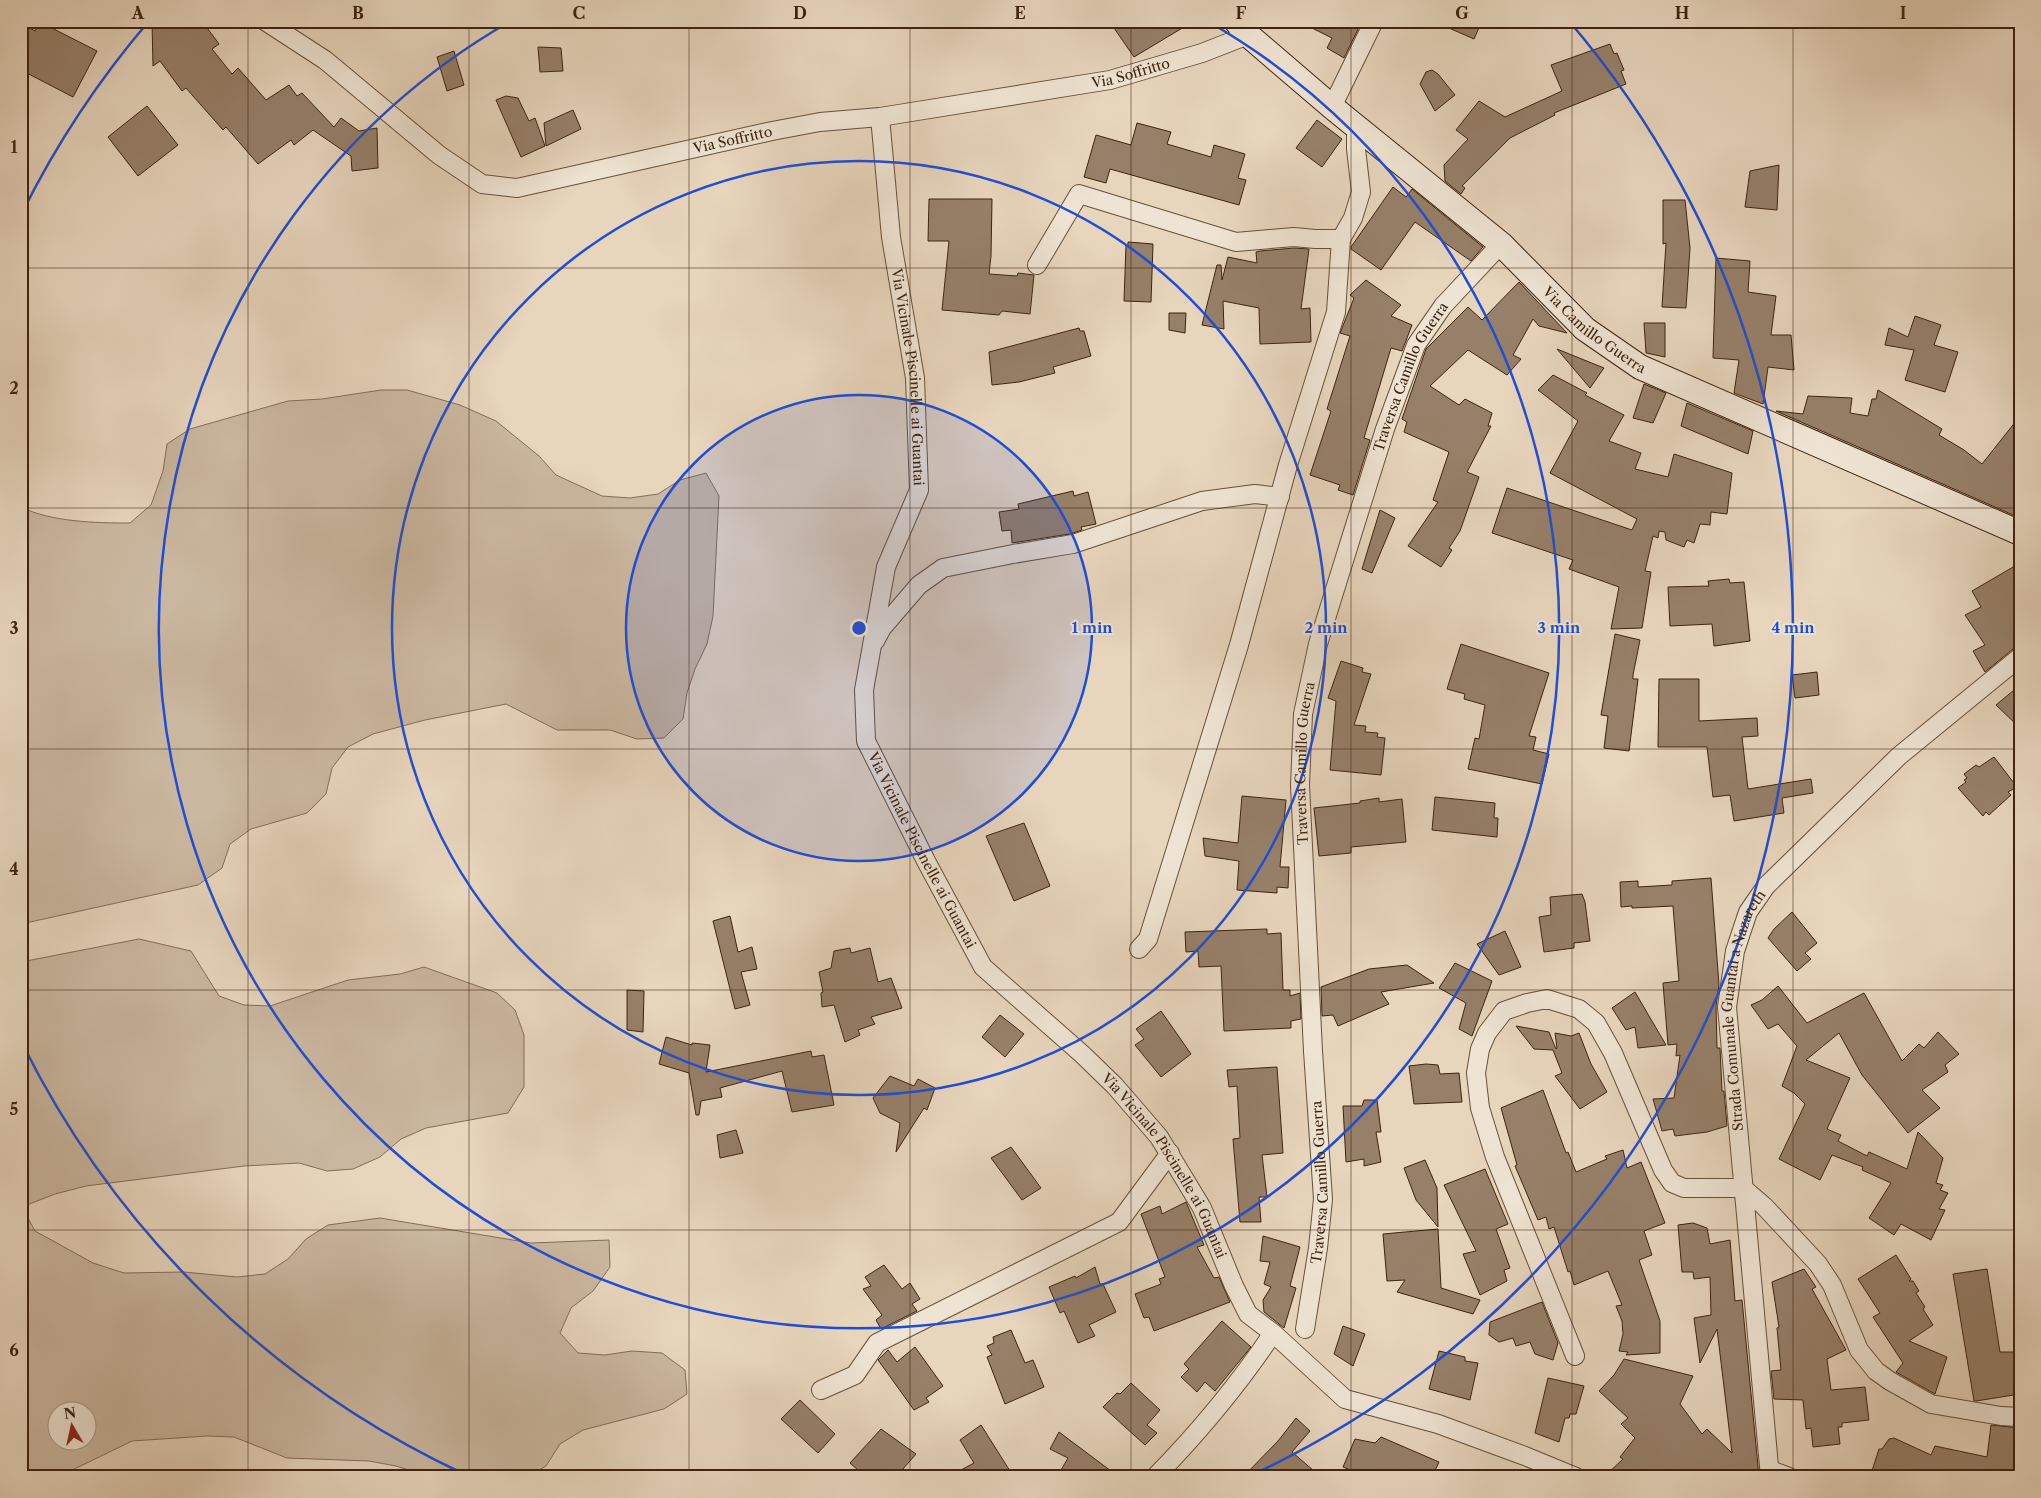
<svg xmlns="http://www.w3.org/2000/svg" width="2041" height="1498" font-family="'Libre Caslon Text',serif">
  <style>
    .green { fill: #cab79f; stroke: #846d57; fill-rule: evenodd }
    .building { fill: #968069; stroke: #3e230f }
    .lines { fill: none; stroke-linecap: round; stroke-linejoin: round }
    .street-casing { stroke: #68503a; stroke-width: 20 }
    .secondary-casing { stroke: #3e230f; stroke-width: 26 }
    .street { stroke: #efe4d3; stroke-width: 18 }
    .secondary { stroke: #efe4d3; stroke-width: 24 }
    .grid { fill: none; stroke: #3e230f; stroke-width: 1; stroke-opacity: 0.55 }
    .ring { fill: none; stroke: #1d4ed8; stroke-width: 2.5 }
    .labels { text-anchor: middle; stroke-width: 4; stroke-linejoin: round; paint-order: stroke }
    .street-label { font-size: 14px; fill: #3e230f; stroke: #efe4d3 }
    .centre { fill: #1d4ed8; stroke: #efe4d3; stroke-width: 2.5 }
    .ring-label { font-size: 15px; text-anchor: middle; font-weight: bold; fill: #1d4ed8; stroke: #efe4d3; stroke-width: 4; stroke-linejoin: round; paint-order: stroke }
    .neatline { fill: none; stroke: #3e230f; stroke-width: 2 }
    .grid-label { font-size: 16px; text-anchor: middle; font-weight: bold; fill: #3e230f }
  </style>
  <rect width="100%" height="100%" fill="#e7d5bc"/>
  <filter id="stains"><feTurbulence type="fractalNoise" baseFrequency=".004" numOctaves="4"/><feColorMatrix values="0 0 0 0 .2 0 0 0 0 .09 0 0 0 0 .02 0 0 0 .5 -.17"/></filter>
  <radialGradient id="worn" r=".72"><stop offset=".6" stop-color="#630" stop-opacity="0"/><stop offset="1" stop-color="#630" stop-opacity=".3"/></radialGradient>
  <g class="green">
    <path d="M381,390H407L460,405L496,421L539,456L556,475L602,496L630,498L658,494L680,480L706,473L719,496L713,616L707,644L695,669L687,693L683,719L664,738L637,739L610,730H557L506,704L425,720L373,734L348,747L332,768L326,794L307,813L251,829L230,844L222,868L198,885L21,924V507C51,522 96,523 130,523L151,505L163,471L167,444L190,429L288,401L322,399Z"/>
    <path d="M139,939L191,951L219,996L244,1005L270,1006L348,980L400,974L424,967L497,993L515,1010L524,1035V1087L508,1113L426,1128L401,1139L380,1157L353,1169L327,1171L299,1163L244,1166L86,1186L55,1194L22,1207L35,1231L93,1263L124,1273L184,1272L237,1277L265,1274L288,1259L306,1239L328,1225L380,1218L531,1243L609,1240L610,1267L593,1291L571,1308L560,1333L578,1353L605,1355L632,1351L662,1353L685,1370L687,1394L664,1409L583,1430L560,1444L546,1466L528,1477H430L396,1466L369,1461L287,1458L234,1437L207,1436L132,1441L58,1477H21V962ZM58,1410H88V1440H58Z"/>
  </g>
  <g class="building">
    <polygon points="152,21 202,21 219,44 212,49 232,74 238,68 266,100 289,85 297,96 302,93 334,127 341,118 359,131 377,128 378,168 352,171 351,156 313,130 294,145 291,140 258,164 226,127 223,130 186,88 182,91 160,61 153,66"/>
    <polygon points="1125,21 1194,21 1134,57 1114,28"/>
    <polygon points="1298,21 1362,21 1344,58 1327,48 1332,38"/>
    <polygon points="1433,21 1482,21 1474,39"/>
    <polygon points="40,22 97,51 73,97 21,70 21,23 35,31"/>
    <polygon points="1610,44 1614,54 1617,53 1624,70 1621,71 1626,84 1554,113 1555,115 1510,138 1462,186 1465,188 1461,194 1445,181 1444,165 1468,139 1456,130 1479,101 1505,117 1562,91 1551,65"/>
    <polygon points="538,47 561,48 563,71 540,72"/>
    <polygon points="454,51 464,85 447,91 437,57"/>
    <polygon points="1432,70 1438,74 1455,95 1435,111 1420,84 1426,72"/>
    <polygon points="506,96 518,98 529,121 535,118 545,146 521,157 496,100"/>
    <polygon points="147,106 178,145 138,176 108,137"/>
    <polygon points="573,110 581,129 546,146 544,123"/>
    <polygon points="1317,120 1342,139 1322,167 1296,148"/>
    <polygon points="1137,123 1171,132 1167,144 1211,157 1214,145 1245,154 1238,178 1246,180 1239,205 1110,169 1106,183 1084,177 1096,135 1131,145"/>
    <polygon points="1779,165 1777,210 1745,207 1750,171"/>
    <polygon points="1393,187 1406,197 1412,189 1483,247 1471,261 1415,222 1381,270 1351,249 1351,247"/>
    <polygon points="929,199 992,199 991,256 989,274 1017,276 1018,273 1034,275 1030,314 1002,311 999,315 942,310 949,241 928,241"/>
    <polygon points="1663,200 1685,200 1690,248 1686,308 1662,307 1666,243 1663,244"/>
    <polygon points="1128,242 1153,244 1151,302 1124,301 1126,245 1128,246"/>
    <polygon points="1294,248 1309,249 1301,309 1310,308 1311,342 1260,344 1259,308 1223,301 1224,329 1202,325 1217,265 1221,265 1222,280 1228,257 1257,263 1256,252 1260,251"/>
    <polygon points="1716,258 1750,261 1748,292 1776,296 1771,335 1791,335 1794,370 1768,367 1763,404 1734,393 1739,360 1713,358"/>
    <polygon points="1366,280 1401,305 1391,316 1412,325 1402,351 1391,348 1364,438 1370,440 1353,495 1338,490 1340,485 1310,475 1331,411 1327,409 1350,336 1340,333 1354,298 1350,295"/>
    <polygon points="1519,282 1567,333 1539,326 1533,319 1513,355 1521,359 1507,375 1468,350 1430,386 1459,405 1465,399 1492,413 1488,426 1491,426 1467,472 1479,477 1460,531 1449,548 1452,550 1441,567 1408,546 1438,502 1433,500 1449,452 1404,432 1407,422 1402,419 1426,349 1468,307 1482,320"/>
    <polygon points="1169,313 1186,313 1185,333 1169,330"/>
    <polygon points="1915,316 1941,325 1934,345 1958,352 1945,392 1905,380 1914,350 1885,345 1889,328 1908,337"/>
    <polygon points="1644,323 1665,323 1665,357 1646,353"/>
    <polygon points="1079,328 1080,331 1084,331 1091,356 1053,367 1055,373 1019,382 992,385 989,352"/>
    <polygon points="1557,349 1604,368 1590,388"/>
    <polygon points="1553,375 1587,393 1585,395 1624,415 1609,441 1641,453 1635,469 1668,477 1674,454 1732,473 1727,514 1711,512 1710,525 1700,524 1694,543 1687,540 1684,547 1666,540 1665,532 1659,531 1658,538 1653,536 1645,571 1651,572 1642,628 1611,629 1619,587 1569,569 1573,560 1492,533 1507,488 1632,530 1637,519 1550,473 1578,421 1538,390"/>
    <polygon points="1644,384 1666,393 1653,423 1633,418"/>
    <polygon points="1878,390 1942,429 1939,435 1964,450 1982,464 2020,416 2020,518 1776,411 1803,414 1808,396 1852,398 1850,413 1868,416 1872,399 1876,399"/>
    <polygon points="1687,403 1753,431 1748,454 1681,426"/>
    <polygon points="1073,491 1074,496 1088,492 1096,524 1081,527 1082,530 1070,534 1012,543 1011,530 1002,531 999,512 1019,509 1018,504"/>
    <polygon points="1380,510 1395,518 1372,573 1362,569"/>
    <polygon points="2020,563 2020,647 2013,649 1985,672 1973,651 1985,645 1965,615 1981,607 1972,591"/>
    <polygon points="1729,579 1730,583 1744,582 1750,641 1714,646 1712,624 1670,626 1668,587 1709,586 1708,581"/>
    <polygon points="1615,634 1640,640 1633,675 1633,679 1638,679 1629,751 1604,748 1608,716 1601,715"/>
    <polygon points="1461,644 1549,673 1529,736 1536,737 1533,750 1549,754 1542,784 1468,769 1475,738 1479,739 1485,705 1464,699 1465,694 1447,689"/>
    <polygon points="1341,661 1363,668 1362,672 1371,674 1354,725 1366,726 1365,732 1378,733 1377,737 1385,738 1381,775 1330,770 1336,701 1328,698"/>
    <polygon points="1817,672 1819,695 1795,698 1792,675"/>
    <polygon points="1659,679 1699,679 1699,721 1757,718 1758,736 1742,737 1748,789 1811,779 1813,793 1782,798 1784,813 1734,821 1730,795 1713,797 1707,747 1658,747"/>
    <polygon points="2020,685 2020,728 1996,705"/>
    <polygon points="1994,757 2017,787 2008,792 2011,795 1989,815 1986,812 1983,816 1958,788 1966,782 1964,780 1967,778 1964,774 1976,765 1979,767"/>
    <polygon points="1242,796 1286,800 1280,867 1289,867 1288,888 1277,887 1277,893 1237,890 1239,861 1205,856 1203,838 1238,843"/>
    <polygon points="1435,797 1495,803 1494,818 1498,818 1497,837 1432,830"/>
    <polygon points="1379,798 1379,802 1402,799 1406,842 1351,847 1351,853 1319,856 1314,808 1360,803 1360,801"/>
    <polygon points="1024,823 1050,886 1014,901 986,836"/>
    <polygon points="1711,878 1719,985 1716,1006 1717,1048 1720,1048 1722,1091 1724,1091 1727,1126 1707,1132 1675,1136 1673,1129 1662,1131 1653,1099 1674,1098 1680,1055 1676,1056 1677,1044 1668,1045 1663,983 1679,981 1673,906 1632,908 1632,906 1621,907 1620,882 1638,881 1638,887 1672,885 1672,881"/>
    <polygon points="1582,894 1585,902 1590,941 1574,943 1574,948 1544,952 1539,917 1551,915 1550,897"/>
    <polygon points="1792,912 1817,943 1805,953 1811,959 1797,971 1768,938 1774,929"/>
    <polygon points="730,916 738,952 752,947 757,969 741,972 750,1005 735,1009 713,921"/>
    <polygon points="1267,929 1267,934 1281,933 1283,990 1290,990 1290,996 1300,993 1301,1019 1291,1021 1291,1028 1224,1031 1221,966 1199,967 1198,951 1186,952 1185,932"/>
    <polygon points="1505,931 1521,967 1499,975 1477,944"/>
    <polygon points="850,948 851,953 870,948 878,982 891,978 902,1008 871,1017 875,1024 858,1030 860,1035 845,1042 834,1005 822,1007 821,993 823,992 819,972 831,968 834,951"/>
    <polygon points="1455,963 1492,981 1472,1036 1459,1029 1466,1003 1439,988"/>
    <polygon points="1407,965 1434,983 1381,992 1389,1004 1338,1026 1333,1015 1322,1016 1321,987 1369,969"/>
    <polygon points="1778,986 1807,1023 1864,993 1902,1061 1919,1044 1924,1048 1938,1032 1959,1054 1945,1065 1948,1072 1922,1090 1940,1108 1908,1133 1862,1075 1839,1033 1806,1060 1850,1078 1827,1129 1841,1135 1838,1141 1867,1156 1869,1152 1907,1169 1918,1132 1943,1158 1936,1183 1943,1185 1940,1190 1948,1193 1939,1209 1945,1210 1931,1240 1901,1224 1894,1235 1869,1218 1891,1183 1862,1170 1863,1167 1832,1155 1820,1180 1779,1159 1805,1104 1794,1093 1782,1086 1797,1046 1778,1024 1768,1029 1751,1005 1762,1000"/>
    <polygon points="627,990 644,991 643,1032 627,1030"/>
    <polygon points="1635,992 1666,1045 1638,1048 1635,1027 1626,1030 1612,1008"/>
    <polygon points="1161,1011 1191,1054 1161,1077 1135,1045 1144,1039 1136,1029"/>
    <polygon points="1000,1015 1024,1034 1005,1057 982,1037"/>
    <polygon points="1516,1026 1549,1032 1556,1049 1557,1048 1555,1033 1571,1036 1579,1033 1591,1064 1607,1092 1580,1109 1555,1076 1562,1073 1553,1050 1534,1049"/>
    <polygon points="666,1037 692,1045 692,1043 710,1045 706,1072 811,1051 812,1057 824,1055 834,1105 792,1112 782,1071 720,1088 722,1097 701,1101 699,1115 696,1115 689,1073 659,1064"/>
    <polygon points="1426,1064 1438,1065 1440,1074 1459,1073 1462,1102 1414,1104 1409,1066"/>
    <polygon points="1277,1067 1283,1153 1262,1155 1267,1197 1259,1197 1261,1222 1240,1222 1233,1139 1240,1138 1237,1086 1229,1087 1227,1070"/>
    <polygon points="890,1076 914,1086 918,1079 935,1088 927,1110 924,1108 896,1152 900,1123 880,1113 873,1098"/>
    <polygon points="1543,1090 1566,1153 1568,1152 1576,1172 1607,1159 1605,1156 1623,1150 1627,1168 1641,1162 1665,1223 1644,1231 1652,1255 1639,1260 1660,1321 1660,1353 1626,1355 1628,1352 1619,1351 1623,1334 1622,1321 1616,1306 1622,1305 1608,1271 1574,1285 1570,1271 1568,1272 1554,1227 1549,1229 1546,1217 1538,1220 1515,1166 1517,1165 1501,1108"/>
    <polygon points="1364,1100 1377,1100 1381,1132 1376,1132 1381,1162 1364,1166 1364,1159 1346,1162 1343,1106 1362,1106"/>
    <polygon points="736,1130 743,1153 720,1158 717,1135"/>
    <polygon points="1011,1147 1041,1188 1022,1200 991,1158"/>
    <polygon points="1425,1160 1437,1188 1438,1227 1416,1200 1404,1168"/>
    <polygon points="1485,1169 1508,1224 1496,1229 1510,1268 1504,1270 1507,1281 1480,1295 1463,1254 1476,1251 1444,1185"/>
    <polygon points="1186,1202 1204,1245 1197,1247 1214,1278 1219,1277 1230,1302 1154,1331 1149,1317 1144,1318 1135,1294 1161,1284 1159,1279 1165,1277 1141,1214 1160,1206 1162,1214"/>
    <polygon points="1693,1223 1707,1228 1710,1244 1730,1240 1735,1301 1742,1300 1759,1477 1604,1477 1623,1459 1620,1457 1635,1438 1621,1424 1628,1418 1599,1391 1614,1375 1624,1359 1693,1376 1680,1404 1702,1434 1707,1429 1732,1453 1717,1329 1700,1363 1694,1318 1711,1315 1710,1277 1694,1279 1693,1272 1682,1272 1678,1225"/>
    <polygon points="1438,1229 1441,1288 1480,1300 1473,1314 1397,1292 1405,1280 1387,1281 1383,1234"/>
    <polygon points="1263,1236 1300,1247 1290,1286 1296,1288 1284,1328 1264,1312 1263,1300 1271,1287 1264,1284 1270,1262 1260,1261"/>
    <polygon points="1896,1255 1911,1279 1909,1281 1913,1281 1919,1291 1916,1293 1925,1307 1923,1309 1933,1325 1909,1341 1947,1357 1935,1394 1896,1372 1903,1363 1873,1317 1880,1313 1858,1279"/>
    <polygon points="884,1265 902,1289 910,1283 920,1299 912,1304 917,1311 881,1329 876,1320 882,1315 863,1289 871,1286 865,1277"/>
    <polygon points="1095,1267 1100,1284 1103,1284 1116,1312 1089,1325 1095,1336 1078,1343 1064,1311 1060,1313 1049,1287 1075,1276 1076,1278"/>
    <polygon points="1804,1269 1816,1287 1812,1289 1846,1350 1827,1359 1831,1390 1865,1387 1869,1420 1842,1423 1842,1427 1838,1427 1840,1444 1813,1447 1811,1428 1806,1429 1803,1400 1774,1399 1771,1371 1781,1370 1777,1328 1779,1327 1772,1282"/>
    <polygon points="1987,1269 2000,1352 2020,1352 2020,1394 1976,1401 1974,1401 1953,1274"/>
    <polygon points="1542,1302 1558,1343 1553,1360 1535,1354 1530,1342 1516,1346 1513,1338 1499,1342 1489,1335 1490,1322"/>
    <polygon points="1222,1321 1251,1347 1215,1391 1205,1382 1197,1392 1181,1377 1189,1369 1184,1364"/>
    <polygon points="1343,1326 1365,1334 1353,1366 1334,1354"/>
    <polygon points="1011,1330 1025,1363 1033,1360 1044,1387 1005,1404 987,1357 992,1355 987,1346 994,1343 993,1337"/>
    <polygon points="915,1347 943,1386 926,1398 929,1402 914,1410 878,1360 888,1350 897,1362"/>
    <polygon points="1439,1351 1465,1357 1465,1361 1478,1363 1470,1400 1429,1389"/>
    <polygon points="1548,1378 1584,1386 1576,1414 1570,1414 1569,1418 1565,1418 1559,1442 1535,1433"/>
    <polygon points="1131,1383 1160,1410 1147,1425 1157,1433 1145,1445 1103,1407 1117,1393 1120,1394"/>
    <polygon points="800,1400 835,1434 818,1453 781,1419"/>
    <polygon points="1296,1418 1310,1431 1292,1452 1321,1477 1243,1477 1278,1441"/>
    <polygon points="981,1425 1010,1471 1001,1477 948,1477 974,1463 960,1440"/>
    <polygon points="1991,1425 2020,1428 2020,1477 1870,1477 1879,1449 1882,1449 1889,1439 1894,1438 1931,1455 1935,1446 1987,1457"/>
    <polygon points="881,1429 916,1454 896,1477 866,1477 850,1463"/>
    <polygon points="1059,1432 1119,1477 1057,1477 1068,1458 1050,1449"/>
    <polygon points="1381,1437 1439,1462 1432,1477 1368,1477 1343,1467 1355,1439 1375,1443"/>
  </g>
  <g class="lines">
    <g class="street-casing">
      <g id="street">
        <path id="s1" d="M265,21L325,60L439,155L482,184L517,188L772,131L820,122L880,117L1110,80L1202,53L1248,35"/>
        <polyline points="1332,107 1374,21"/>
        <path id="s2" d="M880,117L891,237L915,378L919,490L886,567L864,690L866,741L926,861L983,967L1082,1054L1115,1086L1159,1137L1202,1208L1234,1286L1248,1314L1273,1333L1345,1399L1438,1424L1525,1456L1576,1477"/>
        <polyline points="1037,265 1079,194 1236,242 1294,237 1315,239 1341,239"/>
        <polyline points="875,641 882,628 919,585 943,568 1013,554 1073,544 1202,501 1255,494 1280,497"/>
        <polyline points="1139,949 1148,939 1239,645 1288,465 1336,312 1341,239 1353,218 1361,192 1356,149 1356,127"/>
        <path id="s3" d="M1305,1329L1318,1248L1323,1199L1313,1051L1300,785L1303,714L1318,644L1385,429L1416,345L1443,306L1501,244"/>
        <polyline points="1575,1356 1495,1157 1480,1108 1476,1073 1480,1049 1487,1033 1504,1011 1527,1003 1547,999 1579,1009 1596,1023 1613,1053 1663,1170 1672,1183 1684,1188 1743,1188 1764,1206 1818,1264 1832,1285 1859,1350 1876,1371 1890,1381 1931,1404 2001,1416 2020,1417"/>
        <polyline points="821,1390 855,1375 877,1343 1119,1222 1170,1153"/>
        <polyline points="1770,1470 1789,1477"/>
        <path d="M1155,1477C1199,1432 1238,1385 1273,1333"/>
        <path id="s4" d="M1770,1477L1727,1007L1735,951L1748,912L1766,886L1899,756L2020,657"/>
      </g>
    </g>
    <g class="secondary-casing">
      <g id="secondary">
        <path id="s5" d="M1236,21L1248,35L1332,107L1501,244L1585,329L1640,367L2020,533"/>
      </g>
    </g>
    <use href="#street" class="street"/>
    <use href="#secondary" class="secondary"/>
  </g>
  <path class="grid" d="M248,21V1477M469,21V1477M689,21V1477M910,21V1477M1131,21V1477M1351,21V1477M1572,21V1477M1793,21V1477M21,268H2020M21,508H2020M21,749H2020M21,990H2020M21,1230H2020"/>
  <circle cx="859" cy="628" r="233" fill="#1d4ed8" fill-opacity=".12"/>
  <g class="ring">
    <circle cx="859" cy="628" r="233"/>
    <circle cx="859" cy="628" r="467"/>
    <path d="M1209 22A700 700 0 1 1 509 22"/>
    <path d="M464 1474A934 934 0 0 1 23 1045M23 211A934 934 0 0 1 149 21M1569 21A934 934 0 0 1 1254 1474"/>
  </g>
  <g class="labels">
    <g class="street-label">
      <text dy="5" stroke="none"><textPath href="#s1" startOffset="932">Via Soffritto</textPath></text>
      <text dy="5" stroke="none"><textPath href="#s1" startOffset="528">Via Soffritto</textPath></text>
      <text dy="5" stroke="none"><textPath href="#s5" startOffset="474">Via Camillo Guerra</textPath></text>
      <text dy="5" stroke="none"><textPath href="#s2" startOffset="262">Via Vicinale Piscinelle ai Guantai</textPath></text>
      <text dy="5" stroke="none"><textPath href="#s3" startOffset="972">Traversa Camillo Guerra</textPath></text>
      <text dy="5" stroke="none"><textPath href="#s3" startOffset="568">Traversa Camillo Guerra</textPath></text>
      <text dy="5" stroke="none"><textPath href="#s2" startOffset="758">Via Vicinale Piscinelle ai Guantai</textPath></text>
      <text dy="5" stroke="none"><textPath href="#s4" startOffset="471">Strada Comunale Guantai a Nazareth</textPath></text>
      <text dy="5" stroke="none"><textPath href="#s2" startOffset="1162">Via Vicinale Piscinelle ai Guantai</textPath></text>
      <text dy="5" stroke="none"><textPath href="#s3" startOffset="148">Traversa Camillo Guerra</textPath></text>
    </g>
  </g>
  <circle cx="859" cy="628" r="8" class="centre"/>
  <g class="ring-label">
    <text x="1092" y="633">1 min</text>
    <text x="1326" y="633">2 min</text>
    <text x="1559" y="633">3 min</text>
    <text x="1793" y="633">4 min</text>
  </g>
  <rect width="2041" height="1498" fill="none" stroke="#e7d5bc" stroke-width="55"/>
  <g transform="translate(72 1426) rotate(351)"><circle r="24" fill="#efe4d3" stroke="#a89785"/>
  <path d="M0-4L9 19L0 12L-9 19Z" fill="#8f2418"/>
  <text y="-8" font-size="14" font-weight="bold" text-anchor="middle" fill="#3e230f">N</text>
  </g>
  <rect x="28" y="28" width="1986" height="1442" class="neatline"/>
  <g class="grid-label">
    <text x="138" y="19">A</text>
    <text x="358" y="19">B</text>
    <text x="579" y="19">C</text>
    <text x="800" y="19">D</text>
    <text x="1020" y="19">E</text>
    <text x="1241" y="19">F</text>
    <text x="1462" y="19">G</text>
    <text x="1682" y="19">H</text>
    <text x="1903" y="19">I</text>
    <text x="14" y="153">1</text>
    <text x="14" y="394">2</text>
    <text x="14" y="634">3</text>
    <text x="14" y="875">4</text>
    <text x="14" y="1115">5</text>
    <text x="14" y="1356">6</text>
  </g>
  <rect width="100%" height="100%" filter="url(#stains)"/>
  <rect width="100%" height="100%" fill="url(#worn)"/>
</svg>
